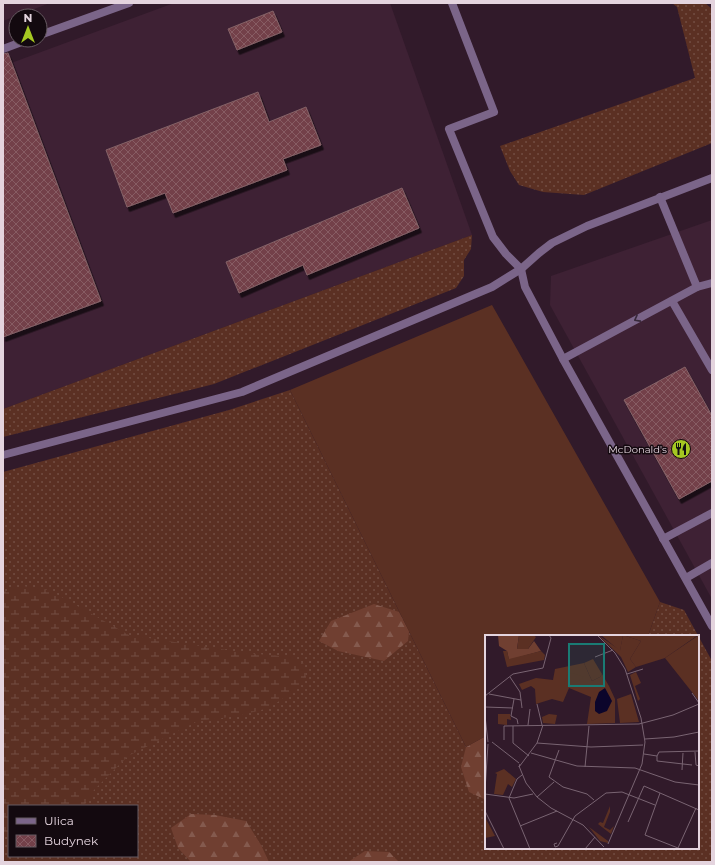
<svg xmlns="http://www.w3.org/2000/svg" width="715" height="865" font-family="Montserrat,sans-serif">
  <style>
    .built { fill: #3e2134 }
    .grass { fill: url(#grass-dots); fill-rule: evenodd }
    .forest { fill: url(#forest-firs) }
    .wetland { fill: url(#wetland-marsh) }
    .pitch { fill: #5b3023 }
    .building { fill: url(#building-cross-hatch); stroke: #846267; filter: url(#shadow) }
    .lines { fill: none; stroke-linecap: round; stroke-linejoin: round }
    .lane { stroke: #7b6589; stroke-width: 8 }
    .street { stroke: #7b6589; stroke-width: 8 }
    .oneway { stroke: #37293a }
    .labels { text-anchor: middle; stroke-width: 3; stroke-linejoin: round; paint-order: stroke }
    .poi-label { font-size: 10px; fill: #e4d4de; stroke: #13090f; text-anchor: end }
    .inset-road { fill: none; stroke: #796472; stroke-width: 1 }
    .view { fill: #1a7b74; fill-opacity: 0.15; stroke: #1a7b74; stroke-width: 2 }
    .inset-edge { fill: none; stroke: #e4d4de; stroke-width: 2 }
  </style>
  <defs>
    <pattern id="grass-dots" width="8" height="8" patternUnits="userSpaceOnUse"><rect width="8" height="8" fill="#5b3023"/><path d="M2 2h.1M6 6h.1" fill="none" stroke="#724d42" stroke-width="1.8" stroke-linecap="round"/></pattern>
    <pattern id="forest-firs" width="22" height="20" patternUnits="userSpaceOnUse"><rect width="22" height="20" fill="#703f31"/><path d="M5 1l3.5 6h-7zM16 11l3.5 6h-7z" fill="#845a4e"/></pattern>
    <pattern id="wetland-marsh" width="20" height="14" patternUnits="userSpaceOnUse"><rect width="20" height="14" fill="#5b3023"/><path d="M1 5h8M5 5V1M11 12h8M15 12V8" fill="none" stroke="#724d42"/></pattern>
    <pattern id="building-cross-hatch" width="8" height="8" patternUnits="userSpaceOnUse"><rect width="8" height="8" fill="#734049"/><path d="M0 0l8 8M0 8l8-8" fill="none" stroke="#875b63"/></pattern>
    <filter id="shadow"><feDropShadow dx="2.5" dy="4.5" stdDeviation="0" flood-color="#0009"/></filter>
  </defs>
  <rect width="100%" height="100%" fill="#311a2a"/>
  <g class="built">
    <polygon points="3,3 50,3 3,21"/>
    <polygon points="174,3 390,3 472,235 3,409 3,66"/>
    <polygon points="712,220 712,599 550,305 551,276"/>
  </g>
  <g class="grass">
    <polygon points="672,3 705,3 712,9 712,143 584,195 543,192 519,185 510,171 500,146 695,78 677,7"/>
    <polygon points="472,235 471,249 464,260 464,276 456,288 214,384 3,437 3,409"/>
    <path d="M290,390L466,747L486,736V848H698V636H648L660,602L684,610L712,661V862H3V472L229,410ZM9,806H137V856H9Z"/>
  </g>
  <g class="forest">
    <polygon points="374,604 399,612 409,631 408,641 384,661 338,651 319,641 331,621"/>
    <polygon points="486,736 486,800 469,792 461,767 466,747"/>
    <polygon points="191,814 215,815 246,821 261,845 269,862 191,862 178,848 171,828"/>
    <polygon points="365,851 389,852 399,862 348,862"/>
  </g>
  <polygon class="wetland" points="22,586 49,590 129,635 246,653 292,657 304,664 306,678 291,693 269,708 238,716 198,721 128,756 94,790 84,806 9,806 9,834 3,834 3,592"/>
  <polygon class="pitch" points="492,305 660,602 648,636 486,636 486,736 466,747 290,390"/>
  <g class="building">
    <polygon points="273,11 282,32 237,50 228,29"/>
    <polygon points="8,53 101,301 3,337 3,54"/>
    <polygon points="258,92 269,122 306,107 321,145 283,159 287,170 173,213 165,193 127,207 106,150"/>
    <polygon points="402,188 419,228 307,275 303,265 239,293 226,262"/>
    <polygon points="685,367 712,416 712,481 679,499 624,400"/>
  </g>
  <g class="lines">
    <g class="lane">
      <polyline points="452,3 494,112 449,129 493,237 506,254 521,269 525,287 563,359 712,626"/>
      <polyline points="40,35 129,3"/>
      <polyline points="3,49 27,40"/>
      <polyline points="660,197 697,287 712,283"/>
      <polyline points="672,301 712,370"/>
      <polyline points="563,359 697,287"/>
      <polyline points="3,455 242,392 492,287 521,269"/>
      <polyline points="663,539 712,513"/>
      <polyline points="686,578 712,563"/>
    </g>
    <polyline class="street" points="521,269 539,253 552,243 587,226 712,178"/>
  </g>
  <defs><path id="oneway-chevron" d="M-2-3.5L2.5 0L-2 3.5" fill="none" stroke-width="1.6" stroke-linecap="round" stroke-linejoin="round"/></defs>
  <use class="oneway" href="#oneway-chevron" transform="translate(637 319) rotate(152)"/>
  <defs>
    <g id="restaurant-disc" transform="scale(1)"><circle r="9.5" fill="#a5c822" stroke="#13090f"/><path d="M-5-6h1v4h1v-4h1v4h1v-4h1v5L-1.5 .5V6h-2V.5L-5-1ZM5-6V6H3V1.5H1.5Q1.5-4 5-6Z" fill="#111"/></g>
  </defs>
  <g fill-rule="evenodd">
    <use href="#restaurant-disc" x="681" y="449"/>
  </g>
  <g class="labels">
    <g class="poi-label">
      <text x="667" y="453">McDonald's</text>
    </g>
  </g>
  <g transform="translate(485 635)">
    <rect width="214" height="214" fill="#311a2a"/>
    <path d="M113,0L135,15L138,0L156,6L145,24L151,32L143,37L136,22ZM99,28L107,46L115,42L117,39L124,51L130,64V88L102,89L106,62L84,53L78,67L67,64L51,69L50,54L46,51L37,55L34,49L51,43L68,45L70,34ZM151,37L156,48L150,51L155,64L153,66L145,40ZM146,59L154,87L135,88L132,64ZM13,79H25L26,85L22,84V90L13,89ZM64,79L72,80L70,89L58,88L57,82ZM19,134L31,144L27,152L23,149L18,160L9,159L12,139L10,138ZM125,171V177L119,192L125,195L129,191L126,199L113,189L115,187L118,188ZM0,184H1L10,201L0,203ZM104,192L123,206V208L115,206Z" fill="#5b3023"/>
    <path d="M13,0H34L32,14H43L49,6L56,16L24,25L22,16L14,11Z" fill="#703f31"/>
    <path d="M87,38L99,42L87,50H79L82,40Z" fill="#5b3023"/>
    <path d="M116,0H213L180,23L151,32L145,24L156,6L138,0L135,16Z" fill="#5b3023"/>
    <path d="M34,0H48L51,2L43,14H32ZM214,0V66L180,23ZM18,16H22L24,24L56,16L60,20L59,25L22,32Z" fill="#5b3023"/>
    <path d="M108,24L117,39L115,42L107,46L99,28Z" fill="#5b3023"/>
    <path d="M120,53L127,66L122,76L114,79L110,76V67L114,57Z" fill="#0c052b"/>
    <path class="inset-road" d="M112,0L130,18L140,34L156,83L160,107L157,129L123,209M110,22L128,15M142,39L158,34M25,42L35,57L37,73M207,58L214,68M4,59L36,65M0,61L28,39L58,33L66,3L64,0M29,64L26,81L32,84L33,89M52,69L57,90M0,72L28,73M0,81L3,107M43,90L45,74M28,91V108L44,121M160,104L189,102L214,97M19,105V91L154,89L188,80L214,69M7,107L34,128M52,108L106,112L158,110M74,115L64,142L78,152L102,159L109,165M210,117L211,130L214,131M46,118L92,131L150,133L190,147L214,150M159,119L172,121M172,121L174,117L214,116M172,121V126L207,130M35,129L34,132L52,108L58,90M34,131L41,148L52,162L66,173L98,190L119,212M100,132L104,91M197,135L198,118M0,155L3,109M175,158L160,200L193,213L211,173M0,159L29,163L48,159M52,162L69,147M24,163L45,214M24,163L32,144L37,140M0,176L19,214M143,187L159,151L214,175M35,191L72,176M72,208L69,209L70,212L73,211L90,181L121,158L137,157L170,170M100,214L110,202"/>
    <path class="view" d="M84,9H119V51H84Z"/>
    <rect width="214" height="214" class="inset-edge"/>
  </g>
  <rect width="715" height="865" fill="none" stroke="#e4d4de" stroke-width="8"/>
  <rect x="8" y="805" width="130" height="52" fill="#13090f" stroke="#675a62"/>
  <rect x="16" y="818" width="20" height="6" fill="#7b6589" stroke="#675a62"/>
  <text x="44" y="825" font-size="12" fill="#e4d4de">Ulica</text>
  <rect x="16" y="835" width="20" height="12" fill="url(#building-cross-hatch)" stroke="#675a62"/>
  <text x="44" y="845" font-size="12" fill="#e4d4de">Budynek</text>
  <g transform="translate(28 28)"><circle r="19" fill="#13090f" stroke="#675a62"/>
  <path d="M0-3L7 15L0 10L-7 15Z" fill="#a5c822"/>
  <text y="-6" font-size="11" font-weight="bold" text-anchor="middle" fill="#e4d4de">N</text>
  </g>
</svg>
